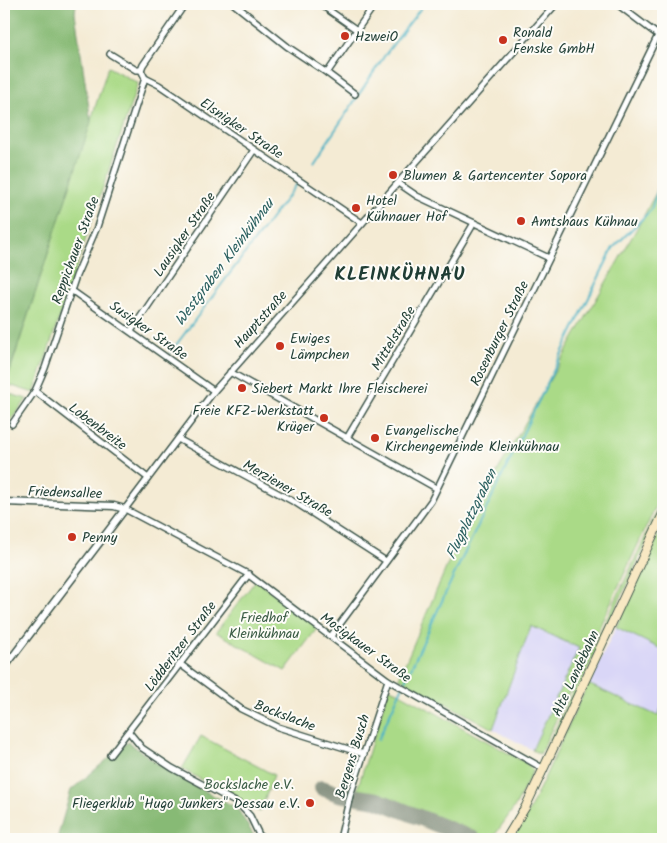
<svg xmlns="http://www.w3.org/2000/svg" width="667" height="843" font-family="Kalam,sans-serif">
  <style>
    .built { fill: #d9d6f7 }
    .green { fill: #aada87; stroke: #648c5e }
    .forest { fill: #87ba74; stroke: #537c54 }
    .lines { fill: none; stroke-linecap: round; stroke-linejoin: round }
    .stream { stroke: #47b2c5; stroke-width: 2 }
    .taxiway { stroke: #8a9484; stroke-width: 16 }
    .minor-casing { stroke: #3f574c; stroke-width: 8 }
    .tertiary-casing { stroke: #3f574c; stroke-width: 9 }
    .secondary-casing { stroke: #3f574c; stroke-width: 10 }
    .minor { stroke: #fff; stroke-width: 5 }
    .tertiary { stroke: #fff; stroke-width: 6 }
    .secondary { stroke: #f8e8c3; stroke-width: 8 }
    .poi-dot { fill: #c8321e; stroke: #fdfcf7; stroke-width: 2 }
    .labels { text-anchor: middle; stroke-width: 4; stroke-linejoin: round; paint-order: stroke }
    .poi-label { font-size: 14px; fill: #1f3d34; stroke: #fdfcf7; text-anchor: start }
    .street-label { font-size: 14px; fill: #1f3d34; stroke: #fdfcf7 }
    .park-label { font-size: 14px; fill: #3b5c45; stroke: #fdfcf7 }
    .water-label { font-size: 15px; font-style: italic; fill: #2b6060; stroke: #fdfcf7 }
    .district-label { font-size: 19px; font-weight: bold; letter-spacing: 1px; fill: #1f3d34; stroke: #fdfcf7 }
  </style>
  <rect width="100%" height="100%" fill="#fdfcf7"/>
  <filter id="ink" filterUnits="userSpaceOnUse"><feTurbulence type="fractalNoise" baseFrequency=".02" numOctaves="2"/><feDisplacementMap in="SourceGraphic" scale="10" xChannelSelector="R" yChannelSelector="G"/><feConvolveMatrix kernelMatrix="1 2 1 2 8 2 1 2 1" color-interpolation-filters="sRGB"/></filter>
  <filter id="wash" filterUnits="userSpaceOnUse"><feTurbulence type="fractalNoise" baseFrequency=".0096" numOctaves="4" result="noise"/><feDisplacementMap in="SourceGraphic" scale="20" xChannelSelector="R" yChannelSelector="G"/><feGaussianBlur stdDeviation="1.12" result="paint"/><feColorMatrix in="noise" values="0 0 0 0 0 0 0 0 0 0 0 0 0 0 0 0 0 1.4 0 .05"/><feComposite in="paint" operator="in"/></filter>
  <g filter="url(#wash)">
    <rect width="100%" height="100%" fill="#f4ebd4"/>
    <g class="built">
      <polygon points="531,626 580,648 532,750 493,729"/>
      <polygon points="616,627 663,650 663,704 658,716 589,684"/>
    </g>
    <g class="green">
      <polygon points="108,67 138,83 34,393 6,384"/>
      <polygon points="663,174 663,491 540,754 532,750 579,648 531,626 493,729 399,678 458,540 640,223 659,187"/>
      <polygon points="4,388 6,393 27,399 4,429"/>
      <polygon points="663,499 663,507 553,743 549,742"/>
      <polygon points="663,525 663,650 616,627"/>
      <polygon points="256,580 318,627 285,671 216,632"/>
      <polygon points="588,684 658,716 663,704 663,839 513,839 530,809"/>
      <polygon points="389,687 526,763 533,770 516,805 492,839 480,839 395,801 357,790"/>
      <polygon points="201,736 274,775 260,812 182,769"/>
    </g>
    <g class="forest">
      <polygon points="4,4 76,4 75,13 91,122 4,388"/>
      <polygon points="128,742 169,772 237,808 256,839 57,839 71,790"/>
    </g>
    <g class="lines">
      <g class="stream">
        <polyline points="314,162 385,55 424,4"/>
        <polyline points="170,353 297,184"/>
        <polyline points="378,740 453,577 613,248 651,210 663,173"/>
      </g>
      <polyline class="taxiway" points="322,788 339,794 377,800 473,839"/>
    </g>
  </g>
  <g filter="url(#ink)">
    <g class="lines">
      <g class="minor-casing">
        <g id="minor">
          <polyline points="234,4 288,47 327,73 375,4"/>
          <polyline points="320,4 357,30"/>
          <polyline points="617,4 658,35"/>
          <polyline points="110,54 136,70 141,70"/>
          <polyline points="141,70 145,78 159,85 362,223"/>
          <polyline points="141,70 143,65 185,4"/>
          <polyline points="327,73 355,94"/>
          <polyline points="398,183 417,196 549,258"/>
          <polyline points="71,290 214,391"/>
          <polyline points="131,331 254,150"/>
          <polyline points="230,372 436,488"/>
          <polyline points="35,391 148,478"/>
          <polyline points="12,424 35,391 45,368 76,276 97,227 145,78"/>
          <polyline points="347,438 474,223"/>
          <polyline points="178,439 296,503 386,561"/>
          <polyline points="331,636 431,501 663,25"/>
          <polyline points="180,664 241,709 278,727 364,754"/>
          <polyline points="129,732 142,748 172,768 239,804 250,816 261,839"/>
          <polyline points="110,755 249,574"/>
          <polyline points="544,769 388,680 246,573 125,509 214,391 556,4"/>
          <polyline points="340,839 350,796 388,680"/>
        </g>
      </g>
      <g class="tertiary-casing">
        <polyline id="tertiary" points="4,502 114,506 125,509 4,668"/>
      </g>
      <g class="secondary-casing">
        <polyline id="secondary" points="506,839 526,806 663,514"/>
      </g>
      <use href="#minor" class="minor"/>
      <use href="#tertiary" class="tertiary"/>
      <use href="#secondary" class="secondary"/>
    </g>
  </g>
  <g class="poi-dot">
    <circle cx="345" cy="36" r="5"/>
    <circle cx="503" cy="40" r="5"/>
    <circle cx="393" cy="175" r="5"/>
    <circle cx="356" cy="208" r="5"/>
    <circle cx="521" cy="221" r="5"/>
    <circle cx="280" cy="346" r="5"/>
    <circle cx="242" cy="388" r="5"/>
    <circle cx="324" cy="418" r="5"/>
    <circle cx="375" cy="438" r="5"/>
    <circle cx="72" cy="537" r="5"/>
    <circle cx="310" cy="803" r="5"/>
  </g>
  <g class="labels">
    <g class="poi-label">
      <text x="513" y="37">Ronald<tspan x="513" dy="16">Fenske GmbH</tspan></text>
      <text x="355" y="41">HzweiO</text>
      <text x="403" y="180">Blumen &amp; Gartencenter Sopora</text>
      <text x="366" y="205">Hotel<tspan x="366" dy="16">Kühnauer Hof</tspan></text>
      <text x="531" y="226">Amtshaus Kühnau</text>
      <text x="290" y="343">Ewiges<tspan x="290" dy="16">Lämpchen</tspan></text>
      <text x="252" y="393">Siebert Markt Ihre Fleischerei</text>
      <text x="314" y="415" text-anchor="end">Freie KFZ-Werkstatt<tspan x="314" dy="16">Krüger</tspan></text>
      <text x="385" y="435">Evangelische<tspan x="385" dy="16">Kirchengemeinde Kleinkühnau</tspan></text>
      <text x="82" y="542">Penny</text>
      <text x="300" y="808" text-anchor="end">Fliegerklub "Hugo Junkers" Dessau e.V.</text>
    </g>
    <g class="street-label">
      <text transform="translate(242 128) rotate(34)" y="5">Elsnigker Straße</text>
      <text transform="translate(184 234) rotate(-56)" y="5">Lausigker Straße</text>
      <text transform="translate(75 250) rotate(-70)" y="5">Reppichauer Straße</text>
      <text transform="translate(260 319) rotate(-48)" y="5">Hauptstraße</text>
      <text transform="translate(149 330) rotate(35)" y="5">Susigker Straße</text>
      <text transform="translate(499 333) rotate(-64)" y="5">Rosenburger Straße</text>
      <text transform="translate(393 338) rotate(-59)" y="5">Mittelstraße</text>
      <text transform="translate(98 426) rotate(37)" y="5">Lobenbreite</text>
      <text transform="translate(288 488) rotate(30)" y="5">Merziener Straße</text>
      <text transform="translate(65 492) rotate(2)" y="5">Friedensallee</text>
      <text transform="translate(180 646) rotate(-53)" y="5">Lödderitzer Straße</text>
      <text transform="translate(366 647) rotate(36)" y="5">Mosigkauer Straße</text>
      <text transform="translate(575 673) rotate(-65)" y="5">Alte Landebahn</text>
      <text transform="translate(285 715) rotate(21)" y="5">Bockslache</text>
      <text transform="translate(352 756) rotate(-73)" y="5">Bergens Busch</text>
    </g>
    <g class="park-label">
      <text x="264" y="622">Friedhof<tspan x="264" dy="16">Kleinkühnau</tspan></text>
      <text x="249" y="789">Bockslache e.V.</text>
    </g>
    <g class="water-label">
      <text transform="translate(224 262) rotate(-53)" y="5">Westgraben Kleinkühnau</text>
      <text transform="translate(471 514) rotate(-64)" y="5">Flugplatzgraben</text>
    </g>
    <g class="district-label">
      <text x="400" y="280">KLEINKÜHNAU</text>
    </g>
  </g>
  <rect width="667" height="843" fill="none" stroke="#fdfcf7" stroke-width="20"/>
</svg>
